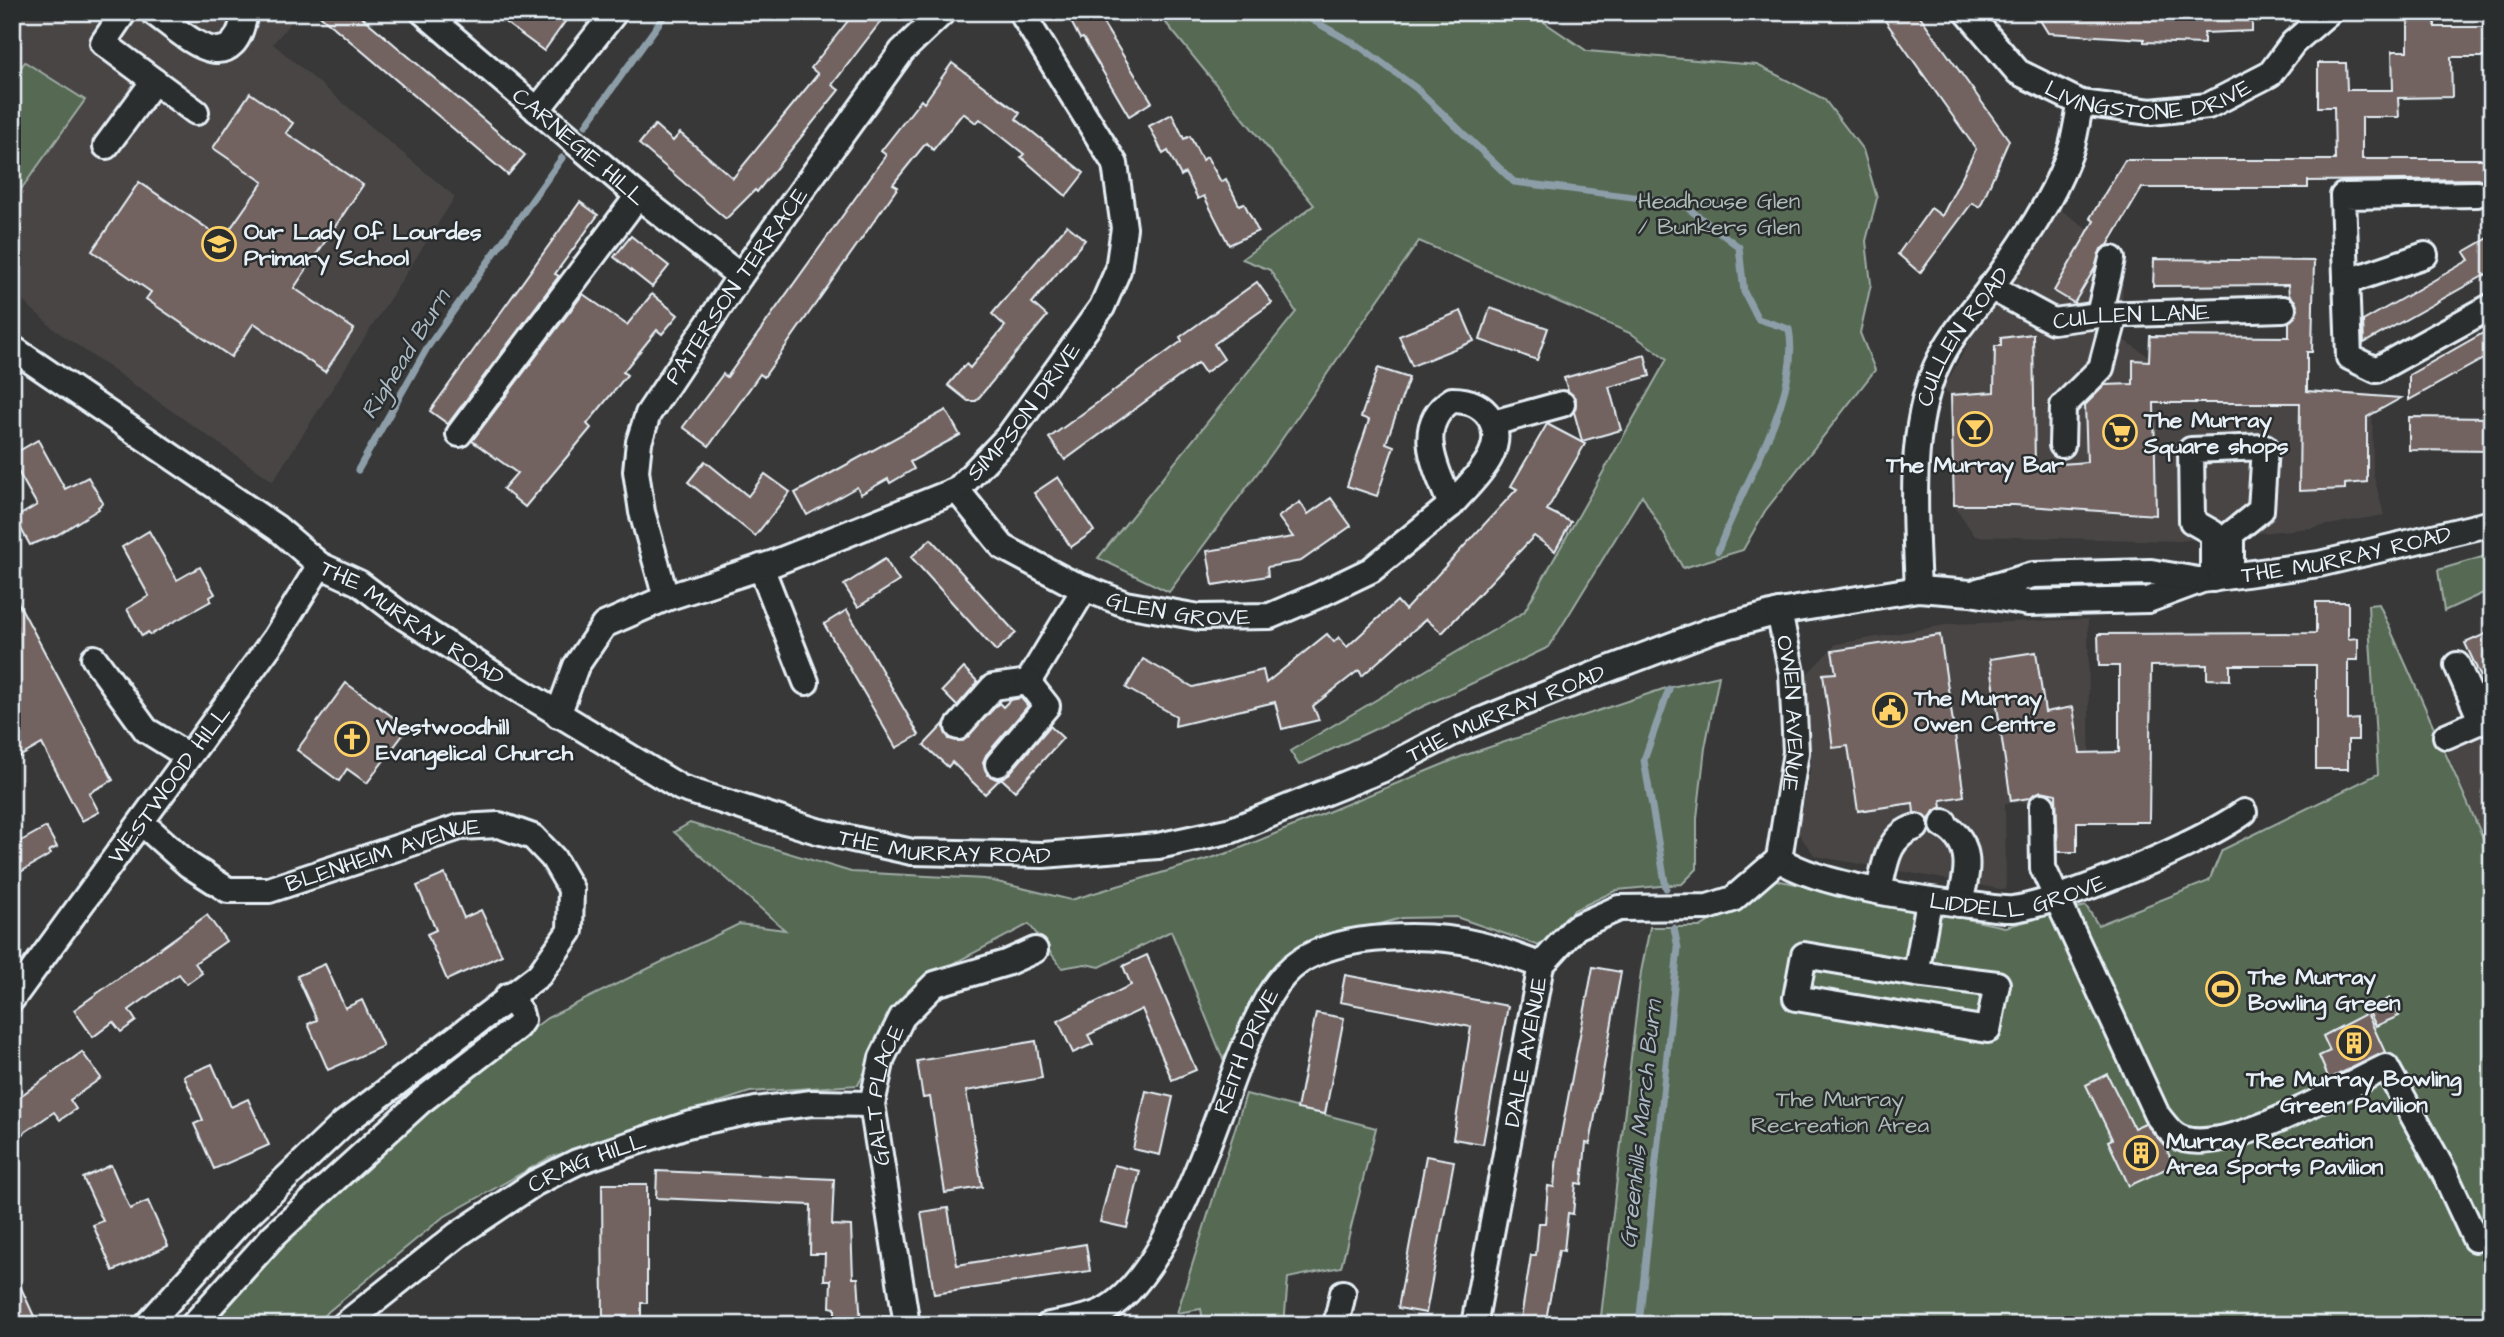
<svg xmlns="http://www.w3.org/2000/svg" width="2504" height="1337" font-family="'Architects Daughter',sans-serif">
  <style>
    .built { fill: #494544 }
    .green { fill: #566953; stroke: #9fada6; stroke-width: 2 }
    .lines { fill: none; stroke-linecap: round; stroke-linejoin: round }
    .stream { stroke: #8d9ea9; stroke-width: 7 }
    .building { fill: #726460; stroke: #e8f1f8; stroke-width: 2 }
    .minor-casing { stroke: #e8f1f8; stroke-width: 30 }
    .minor { stroke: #2a2d2e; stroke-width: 24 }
    .labels { text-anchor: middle; stroke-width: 5; stroke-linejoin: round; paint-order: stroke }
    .street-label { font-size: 23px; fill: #e8f1f8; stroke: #2a2d2e }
    .park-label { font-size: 23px; fill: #aebbb6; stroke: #2a2d2e }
    .poi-label { font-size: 23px; font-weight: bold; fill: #e8f1f8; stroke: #2a2d2e; text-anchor: start }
    .water-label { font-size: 24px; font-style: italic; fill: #abb9c3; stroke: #2a2d2e }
  </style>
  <rect width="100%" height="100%" fill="#383838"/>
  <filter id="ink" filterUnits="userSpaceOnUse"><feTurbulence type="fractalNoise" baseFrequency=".0143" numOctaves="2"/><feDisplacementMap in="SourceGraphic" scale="14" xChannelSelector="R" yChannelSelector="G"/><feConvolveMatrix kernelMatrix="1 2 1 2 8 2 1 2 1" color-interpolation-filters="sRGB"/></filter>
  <g filter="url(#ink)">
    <g class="built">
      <polygon points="12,12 299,12 273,44 455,197 273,481 55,330 12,291"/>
      <polygon points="2055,206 2123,253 2122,339 2153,359 2307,360 2307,391 2372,394 2373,473 2384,515 2311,528 2178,541 1975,536 1954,505 1951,395 1943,389 1983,317"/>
      <polygon points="2088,619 2090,802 2005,803 2006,890 1815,856 1798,833 1811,765 1806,675 1836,644 1952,624"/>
      <polygon points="2492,732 2492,858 2447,752"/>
    </g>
    <g class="green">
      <polygon points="1157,12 1529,12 1587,51 1757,65 1824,99 1863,150 1877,198 1866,241 1871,284 1860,333 1875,370 1765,511 1743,550 1683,568 1642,495 1549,647 1299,765 1290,751 1524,612 1667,359 1632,334 1419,241 1273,452 1169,592 1098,558 1296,312 1270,270 1242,259 1314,205"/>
      <polygon points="25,62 85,100 12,202 12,79"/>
      <polygon points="2492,554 2492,589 2444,611 2438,570"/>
      <polygon points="2379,604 2492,858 2492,1325 1600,1325 1641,972 1650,927 1700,927 1776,880 2005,927 2086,906 2098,925 2209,881 2222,850 2378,774 2368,605"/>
      <polygon points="1719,676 1705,748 1697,818 1697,869 1682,884 1617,890 1574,910 1543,947 1456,917 1402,918 1324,939 1287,954 1223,1059 1171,931 1100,967 1085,964 1062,968 1029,924 958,961 904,998 858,1085 750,1092 549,1158 442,1218 312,1325 212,1325 297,1230 462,1082 547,1018 739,924 785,930 674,832 690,823 851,872 985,879 1071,900 1231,852 1463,756 1663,689"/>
      <polygon points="1246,1094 1376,1128 1341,1267 1288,1278 1284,1325 1204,1325 1201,1309 1177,1313"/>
    </g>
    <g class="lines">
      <g class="stream">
        <path d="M1298,12L1362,48L1416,88L1514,182L1681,203L1739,247L1744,292L1758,319L1789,329C1802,396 1741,486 1718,551"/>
        <polyline points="586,125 667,12"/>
        <polyline points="358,470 427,348 562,158"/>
        <polyline points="1666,888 1644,760 1669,689"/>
        <polyline points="1639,1325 1678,948 1674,928"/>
      </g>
    </g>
    <g class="building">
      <polygon points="316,12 356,12 525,155 508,175"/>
      <polygon points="491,12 572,12 544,51"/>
      <polygon points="855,12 888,12 832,85 839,90 757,192 755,190 726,219 639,144 655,125 673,141 680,133 733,178 818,74 811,68"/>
      <polygon points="1066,12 1096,12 1152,102 1129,116 1083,38 1080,39"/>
      <polygon points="1879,12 1917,12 2009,140 1980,207 1972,203 1920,273 1898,254 1931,208 1942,216 1976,149"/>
      <polygon points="2035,12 2217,15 2217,12 2238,12 2238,15 2252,15 2252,31 2204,33 2204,44 2144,42 2144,39 2048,33"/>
      <polygon points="2408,12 2435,12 2435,27 2488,27 2489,57 2451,57 2452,97 2398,98 2399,117 2362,117 2362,159 2486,159 2486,179 2308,181 2308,188 2142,188 2108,245 2101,249 2095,268 2074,303 2054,291 2094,221 2090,218 2125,160 2335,160 2334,107 2318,107 2318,63 2346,63 2347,90 2393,90 2392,51 2408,51"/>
      <polygon points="952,63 1020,113 1016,119 1084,173 1066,196 1021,157 1024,154 980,119 976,123 963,113 933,150 926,143 893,184 898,187 764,377 760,374 709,446 683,427 723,374 727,377 886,155 881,151 921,100 924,103"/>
      <polygon points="250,93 293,123 286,133 363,185 294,288 354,329 325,372 254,323 231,357 146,299 151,292 92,251 139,182 223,239 263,182 213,148"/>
      <polygon points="1172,114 1184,139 1190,136 1202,160 1207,157 1221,182 1226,179 1239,205 1244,203 1258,231 1229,245 1204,196 1198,199 1185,173 1181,176 1168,151 1163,154 1149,126"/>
      <polygon points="580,202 598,215 555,274 559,276 448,424 430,411"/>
      <polygon points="1067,225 1085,240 1032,303 1047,316 976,401 968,401 948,385 966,364 970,368 1005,326 992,314"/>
      <polygon points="631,236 669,266 652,287 614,257"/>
      <polygon points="2492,236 2492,271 2364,343 2363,321 2469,260 2464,252"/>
      <polygon points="2154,259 2314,261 2312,352 2307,352 2307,391 2401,398 2367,417 2367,482 2345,484 2345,489 2299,491 2300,403 2154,403 2156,515 2014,505 1954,505 1951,395 1994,392 1995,346 2001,346 2001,338 2033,334 2035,466 2087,462 2085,405 2105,385 2133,384 2133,360 2149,361 2150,336 2289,337 2289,322 2298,309 2295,301 2289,295 2288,285 2153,286"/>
      <polygon points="1257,282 1272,303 1214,344 1224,359 1205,373 1198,363 1065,460 1049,438 1182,341 1180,337"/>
      <polygon points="583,294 627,325 652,294 678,315 662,334 657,330 623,372 627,375 587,424 591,428 525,507 503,489 517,473 472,441"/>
      <polygon points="1490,308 1548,328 1537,360 1480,340"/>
      <polygon points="1461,311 1474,341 1412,366 1399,336"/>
      <polygon points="2492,328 2492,354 2409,400 2409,375"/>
      <polygon points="1645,355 1650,376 1609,387 1621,430 1582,441 1574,412 1576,399 1568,391 1564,378"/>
      <polygon points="1378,368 1409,378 1386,443 1394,446 1377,496 1347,486 1369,420 1361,417"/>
      <polygon points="946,410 960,435 910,462 914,469 890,483 888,479 861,494 857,487 807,515 795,493"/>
      <polygon points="2409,417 2492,418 2492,451 2409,450"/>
      <polygon points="1547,424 1585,444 1547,510 1571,522 1555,551 1534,536 1442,633 1426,619 1362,676 1359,670 1313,706 1319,720 1282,729 1275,702 1175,726 1176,716 1126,688 1143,659 1193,687 1263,670 1266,683 1327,634 1334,642 1339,637 1347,647 1397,601 1405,610 1517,489 1511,486"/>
      <polygon points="38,440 65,489 88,477 103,503 98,507 99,509 57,535 30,545 15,518 37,505 12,461 12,455"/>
      <polygon points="705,461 748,496 765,474 790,492 755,536 688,482"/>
      <polygon points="1058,477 1094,531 1071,547 1034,493"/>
      <polygon points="1331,498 1351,526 1301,561 1267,567 1268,576 1213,585 1207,551 1293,537 1278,517 1300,502 1308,514"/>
      <polygon points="149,531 177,580 200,567 215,594 210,597 211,601 150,635 148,632 142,636 127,609 149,596 122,547"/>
      <polygon points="931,539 1016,633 996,651 911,557"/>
      <polygon points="885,559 899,581 858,607 844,585"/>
      <polygon points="12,591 113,780 89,793 99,812 82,821 42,744 12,761"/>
      <polygon points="2316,602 2348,602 2348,639 2358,638 2358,660 2348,660 2348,720 2358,719 2358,740 2348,740 2348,769 2316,769 2316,665 2230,665 2230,680 2207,679 2207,665 2151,666 2149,822 2077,822 2077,852 2058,852 2056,794 2041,791 2029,798 2011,801 1990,659 2036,652 2045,712 2073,707 2080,753 2119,752 2119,666 2099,666 2098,634 2316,633"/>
      <polygon points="847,610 919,735 896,748 824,624"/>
      <polygon points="2492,631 2492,701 2465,643"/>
      <polygon points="1940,635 1964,796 1941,800 1942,807 1934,811 1929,820 1924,815 1914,813 1913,803 1858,811 1848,746 1833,748 1823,674 1836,673 1832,651"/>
      <polygon points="964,668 978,682 957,706 942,691"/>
      <polygon points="346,683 408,728 367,783 347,769 339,781 297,750"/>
      <polygon points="1021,698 1028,706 986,755 983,762 988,775 996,779 1009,774 1050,726 1063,738 1015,791 1001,778 985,794 952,762 948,767 924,745 944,724 949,739 963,741 999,703 1003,707 1010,700"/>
      <polygon points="46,827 57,847 49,851 51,854 12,877 12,846"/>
      <polygon points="445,874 464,918 481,910 502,955 447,980 427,934 436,930 417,886"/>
      <polygon points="207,915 226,941 195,963 202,973 187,984 179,974 129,1010 136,1021 121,1032 113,1022 93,1037 74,1010"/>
      <polygon points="1147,955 1196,1070 1172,1080 1142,1009 1088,1035 1093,1044 1073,1053 1058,1021 1131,985 1123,966"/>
      <polygon points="325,964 345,1008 362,1000 383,1046 328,1070 308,1024 317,1020 297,976"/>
      <polygon points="1593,967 1621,972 1590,1144 1586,1143 1582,1184 1576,1183 1573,1214 1568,1213 1564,1251 1559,1250 1545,1325 1520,1325 1531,1255 1536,1255 1539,1223 1545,1223 1548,1186 1554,1187 1557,1156"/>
      <polygon points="1345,975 1508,1006 1483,1144 1453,1139 1471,1027 1340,1002"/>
      <polygon points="2390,998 2399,1016 2376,1026 2367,1008"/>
      <polygon points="1316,1013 1344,1018 1325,1114 1297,1109"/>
      <polygon points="2367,1013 2385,1052 2329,1079 2319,1056 2330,1051 2323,1036"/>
      <polygon points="1036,1041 1042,1078 966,1091 982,1187 945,1193 930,1097 923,1098 917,1061"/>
      <polygon points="82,1052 101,1078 70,1100 76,1109 60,1120 54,1112 12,1141 12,1102"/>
      <polygon points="212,1064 231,1107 248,1099 269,1145 214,1169 194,1124 203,1120 184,1076"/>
      <polygon points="2107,1074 2134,1128 2145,1123 2165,1146 2174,1165 2129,1186 2108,1141 2112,1139 2086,1085"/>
      <polygon points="1146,1091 1173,1097 1160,1155 1133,1149"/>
      <polygon points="1426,1156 1454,1161 1426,1313 1398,1308"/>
      <polygon points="111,1165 130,1209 148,1201 168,1246 113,1271 93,1225 103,1221 83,1178"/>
      <polygon points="1114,1165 1140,1171 1127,1228 1100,1222"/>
      <polygon points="657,1171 834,1179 832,1225 851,1226 853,1278 858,1278 861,1325 835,1325 835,1308 830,1307 831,1280 824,1280 825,1254 810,1254 811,1205 656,1198"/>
      <polygon points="602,1184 647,1184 647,1303 641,1303 641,1325 603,1325"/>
      <polygon points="948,1208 957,1265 1086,1244 1090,1271 934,1294 921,1212"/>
      <polygon points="12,1268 38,1325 12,1325"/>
    </g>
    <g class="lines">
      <g class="minor-casing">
        <g id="minor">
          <polyline points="124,12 103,43 196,112"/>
          <path d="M153,12C186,36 233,84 245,12"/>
          <path id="s1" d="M423,12L638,196L740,276"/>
          <path id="s2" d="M1967,12L2018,72L2081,103L2151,112L2208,106L2270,74L2293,43L2329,12"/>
          <polyline points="537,110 615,12"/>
          <polyline points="106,146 154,81"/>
          <polyline points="2477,194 2343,196 2349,357 2376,370 2492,306"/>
          <polyline points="2346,282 2425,255"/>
          <path id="s3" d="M1990,287L2053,321L2099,315L2283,309"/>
          <polyline points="2099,315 2112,259"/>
          <path id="s4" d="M12,348L277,528L320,565L359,583L404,617L498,677L681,788L817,831L912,852L1043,855L1158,846L1232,830L1383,769L1460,729L1593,675L1712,630L1779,612L1918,589L1971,593L2028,603L2148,600L2202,580L2319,564L2492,523"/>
          <path d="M1452,400C1468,400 1481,404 1490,418C1510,451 1470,482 1451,505C1437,470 1412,426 1452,400Z"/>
          <polyline points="1493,423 1562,404"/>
          <polyline points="459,434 638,196"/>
          <polyline points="2062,445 2063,406 2101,368 2115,315"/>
          <path id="s5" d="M957,490L1003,547L1067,581L1125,604L1199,617L1270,616L1319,595L1371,570L1451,505"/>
          <polyline points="761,567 806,682"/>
          <polyline points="2213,579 2213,533 2192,521 2191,450 2265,447 2261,510 2231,534 2231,576"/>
          <path id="s6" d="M1918,589C1915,521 1908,431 1936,367C1952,331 1977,307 2000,275C2025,240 2051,201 2067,160C2075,143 2076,122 2081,103"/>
          <polyline points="1978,591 2033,575 2151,572 2198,580"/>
          <path id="s7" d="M666,598L642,512L636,471L639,442L648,414L740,276L902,51L943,12"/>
          <path id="s8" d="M1779,612L1792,673L1796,752L1779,859"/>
          <polyline points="94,658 146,730 188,756"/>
          <polyline points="2457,665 2481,720"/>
          <path id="s9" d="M558,715L576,666L604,625L666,598L774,563L957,490L1008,437L1102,307L1118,270L1124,228L1115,164L1021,12"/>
          <polyline points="958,727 993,687 1028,682 1085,588"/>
          <polyline points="2446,736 2492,716"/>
          <polyline points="998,764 1047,706 1028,682"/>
          <path d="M2042,806L2043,868L2157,1115C2162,1121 2168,1130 2175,1135C2216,1163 2343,1087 2386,1067L2444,1172L2475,1239"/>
          <path d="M1944,822L1943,825C1975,842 1968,875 1959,904"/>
          <path id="s10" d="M142,823L189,865L228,890H269L460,827L499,825L533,837L553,858L571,889L570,931L539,975L343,1124L239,1223L147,1325"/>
          <path id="s11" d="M1779,859C1819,886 1921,899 1970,905C1984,906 1999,910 2013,909C2061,903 2205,842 2244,812"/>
          <path d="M1879,891C1885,864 1887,836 1916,827"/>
          <polyline points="1916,974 1804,955 1796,998 1988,1030 1997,984 1916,974 1929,901"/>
          <path id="s12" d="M12,999L275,638L320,565"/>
          <polyline points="193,1325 274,1235 421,1101 517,1027 522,1020 520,1012 508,996"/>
          <path id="s13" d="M344,1325L457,1235L535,1183L577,1162L687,1125L756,1110L812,1103L872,1104"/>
          <path id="s14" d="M907,1325L872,1104L882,1058L902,1017L935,984L1006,963L1035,950"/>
          <path id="s15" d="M1049,1325C1066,1322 1085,1319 1101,1312C1170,1279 1216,1115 1245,1046C1258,1017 1272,980 1299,962C1342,932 1432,933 1481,945C1501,950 1521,959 1541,965"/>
          <polyline points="1336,1325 1343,1293"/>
          <path id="s16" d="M1474,1325L1541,965L1576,927L1619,908L1708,907L1733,899L1779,859"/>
        </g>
      </g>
      <use href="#minor" class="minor"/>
    </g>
  </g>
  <defs>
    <g id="school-ring" transform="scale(1.75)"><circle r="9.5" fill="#2a2d2e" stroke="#ffd166" stroke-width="1.5"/><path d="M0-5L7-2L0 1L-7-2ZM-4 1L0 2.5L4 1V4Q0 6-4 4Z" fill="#ffd166"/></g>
    <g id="bar-ring" transform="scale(1.75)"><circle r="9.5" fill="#2a2d2e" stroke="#ffd166" stroke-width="1.5"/><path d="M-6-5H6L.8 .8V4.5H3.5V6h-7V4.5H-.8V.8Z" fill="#ffd166"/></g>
    <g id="supermarket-ring" transform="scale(1.75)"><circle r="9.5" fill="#2a2d2e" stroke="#ffd166" stroke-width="1.5"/><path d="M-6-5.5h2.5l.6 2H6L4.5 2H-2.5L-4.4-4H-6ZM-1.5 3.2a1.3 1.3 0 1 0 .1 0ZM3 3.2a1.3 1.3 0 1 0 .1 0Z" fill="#ffd166"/></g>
    <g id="civic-ring" transform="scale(1.75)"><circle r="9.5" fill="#2a2d2e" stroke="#ffd166" stroke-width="1.5"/><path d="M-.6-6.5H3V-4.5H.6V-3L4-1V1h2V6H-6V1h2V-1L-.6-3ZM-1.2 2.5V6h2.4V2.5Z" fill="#ffd166"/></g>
    <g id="church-ring" transform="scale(1.75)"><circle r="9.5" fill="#2a2d2e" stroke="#ffd166" stroke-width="1.5"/><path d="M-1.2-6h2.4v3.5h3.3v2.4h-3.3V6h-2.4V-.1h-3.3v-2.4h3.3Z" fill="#ffd166"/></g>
    <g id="stadium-ring" transform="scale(1.75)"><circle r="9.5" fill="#2a2d2e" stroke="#ffd166" stroke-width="1.5"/><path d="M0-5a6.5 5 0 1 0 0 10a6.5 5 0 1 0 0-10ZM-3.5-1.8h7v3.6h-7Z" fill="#ffd166"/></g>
    <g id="building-ring" transform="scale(1.75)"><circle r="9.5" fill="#2a2d2e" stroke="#ffd166" stroke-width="1.5"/><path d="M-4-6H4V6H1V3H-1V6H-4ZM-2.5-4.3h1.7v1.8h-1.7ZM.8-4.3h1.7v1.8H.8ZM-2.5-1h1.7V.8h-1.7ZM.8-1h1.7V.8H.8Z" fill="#ffd166"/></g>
  </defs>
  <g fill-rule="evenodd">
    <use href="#school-ring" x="219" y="244"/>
    <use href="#bar-ring" x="1975" y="429"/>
    <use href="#supermarket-ring" x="2120" y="432"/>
    <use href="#civic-ring" x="1890" y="710"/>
    <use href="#church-ring" x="352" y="739"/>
    <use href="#stadium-ring" x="2223" y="989"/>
    <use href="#building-ring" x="2354" y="1043"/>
    <use href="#building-ring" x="2141" y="1153"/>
  </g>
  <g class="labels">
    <g class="street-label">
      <text dy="8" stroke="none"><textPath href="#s2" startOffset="217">LIVINGSTONE DRIVE</textPath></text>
      <text dy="8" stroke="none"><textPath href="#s1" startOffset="206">CARNEGIE HILL</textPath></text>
      <text dy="8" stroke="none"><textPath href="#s7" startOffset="345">PATERSON TERRACE</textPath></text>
      <text dy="8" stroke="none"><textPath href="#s3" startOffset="150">CULLEN LANE</textPath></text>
      <text dy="8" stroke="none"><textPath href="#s6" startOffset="264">CULLEN ROAD</textPath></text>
      <text dy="8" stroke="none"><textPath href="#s9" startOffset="583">SIMPSON DRIVE</textPath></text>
      <text dy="8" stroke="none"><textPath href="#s4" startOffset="2530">THE MURRAY ROAD</textPath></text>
      <text dy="8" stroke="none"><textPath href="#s5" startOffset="262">GLEN GROVE</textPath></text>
      <text dy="8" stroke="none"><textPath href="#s4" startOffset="486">THE MURRAY ROAD</textPath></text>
      <text dy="8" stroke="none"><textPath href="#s4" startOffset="1662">THE MURRAY ROAD</textPath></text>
      <text dy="8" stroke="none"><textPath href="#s8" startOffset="103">OWEN AVENUE</textPath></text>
      <text dy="8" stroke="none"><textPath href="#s12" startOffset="266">WESTWOOD HILL</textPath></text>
      <text dy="8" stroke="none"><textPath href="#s4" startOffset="1074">THE MURRAY ROAD</textPath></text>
      <text dy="8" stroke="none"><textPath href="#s10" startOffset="270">BLENHEIM AVENUE</textPath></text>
      <text dy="8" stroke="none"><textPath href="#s11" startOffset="247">LIDDELL GROVE</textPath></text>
      <text dy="8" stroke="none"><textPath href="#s16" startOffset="278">DALE AVENUE</textPath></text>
      <text dy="8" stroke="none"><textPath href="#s15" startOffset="357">REITH DRIVE</textPath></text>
      <text dy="8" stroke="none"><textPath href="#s14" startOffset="234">GALT PLACE</textPath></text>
      <text dy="8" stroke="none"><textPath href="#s13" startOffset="294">CRAIG HILL</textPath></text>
    </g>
    <g class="park-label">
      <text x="1719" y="208">Headhouse Glen<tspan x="1719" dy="26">/ Bunkers Glen</tspan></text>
      <text x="1840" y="1106">The Murray<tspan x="1840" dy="26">Recreation Area</tspan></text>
    </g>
    <g class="poi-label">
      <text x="244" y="239">Our Lady Of Lourdes<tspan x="244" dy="26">Primary School</tspan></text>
      <text x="2144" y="427">The Murray<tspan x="2144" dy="26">Square shops</tspan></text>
      <text x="1975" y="472" text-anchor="middle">The Murray Bar</text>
      <text x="1914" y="705">The Murray<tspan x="1914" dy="26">Owen Centre</tspan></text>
      <text x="376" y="734">Westwoodhill<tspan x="376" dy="26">Evangelical Church</tspan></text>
      <text x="2248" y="984">The Murray<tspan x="2248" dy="26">Bowling Green</tspan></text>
      <text x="2354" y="1086" text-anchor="middle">The Murray Bowling<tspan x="2354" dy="26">Green Pavilion</tspan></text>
      <text x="2166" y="1148">Murray Recreation<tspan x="2166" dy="26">Area Sports Pavilion</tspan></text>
    </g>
    <g class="water-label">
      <text transform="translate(405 354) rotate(-58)" y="8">Righead Burn</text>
      <text transform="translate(1640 1124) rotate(-84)" y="8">Greenhills March Burn</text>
    </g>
  </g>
  <rect width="2504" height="1337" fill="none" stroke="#2a2d2e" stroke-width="42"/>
  <rect x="21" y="21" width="2462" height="1295" fill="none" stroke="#e8f1f8" stroke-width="2.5" filter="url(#ink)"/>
</svg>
